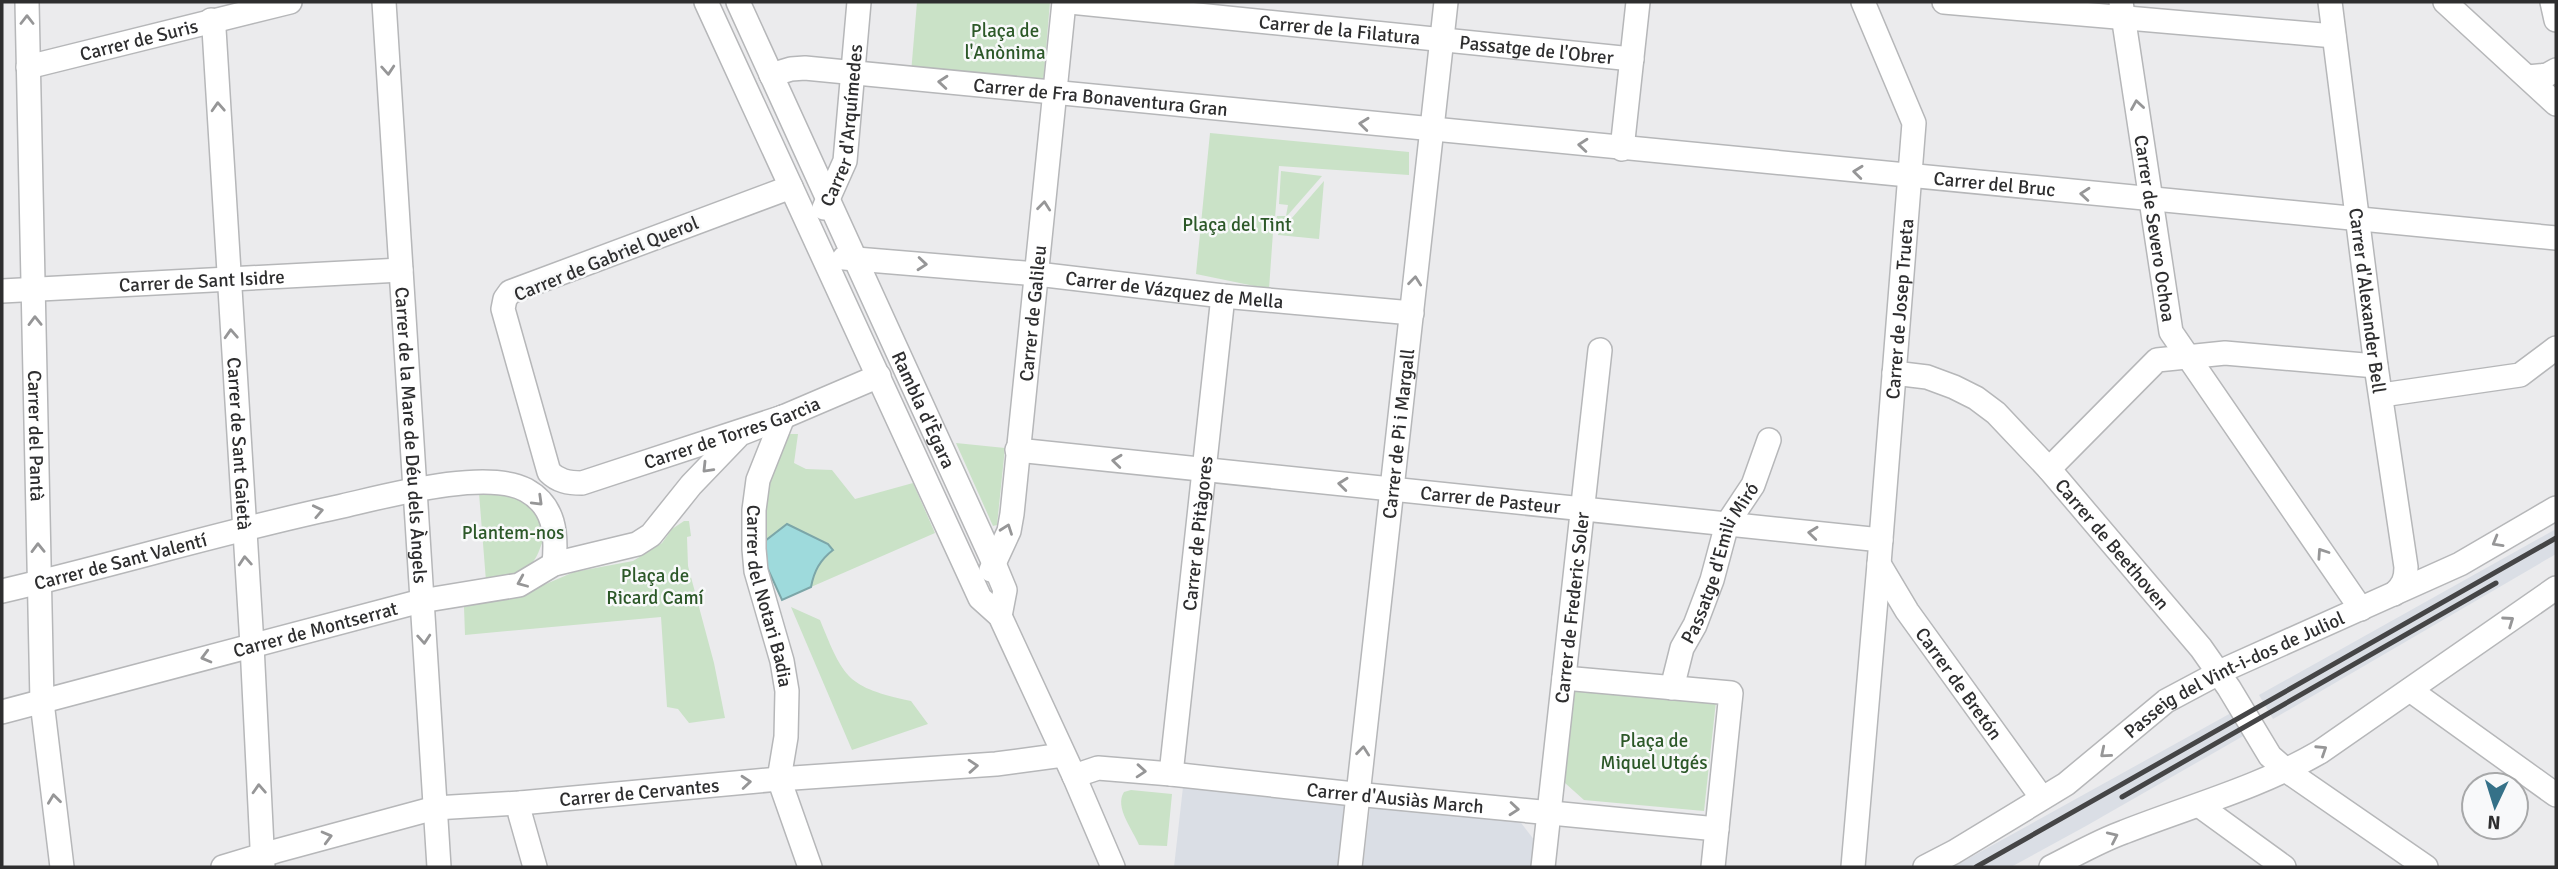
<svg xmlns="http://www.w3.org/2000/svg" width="2558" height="869" font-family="Signika,sans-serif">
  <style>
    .built { fill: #dadee5 }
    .green { fill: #cae2c7 }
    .water { fill: #9edadc; stroke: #7ca6a8; stroke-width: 2 }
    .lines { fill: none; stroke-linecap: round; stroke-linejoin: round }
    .minor-casing { stroke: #b6b7b9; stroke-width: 26 }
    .minor { stroke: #fff; stroke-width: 23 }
    .rail { stroke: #454546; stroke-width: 5 }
    .oneway { stroke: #969697 }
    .labels { text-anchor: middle; stroke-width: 5; stroke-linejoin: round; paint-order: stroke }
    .street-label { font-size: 19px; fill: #2e2e2f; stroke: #f8f9fa }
    .park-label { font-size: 19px; fill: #2c5828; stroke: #f8f9fa }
  </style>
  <rect width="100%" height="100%" fill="#ebebed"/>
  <g class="built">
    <polygon points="2556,529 2556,554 2273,719 2259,695"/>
    <polygon points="2231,713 2245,735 2086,826 2011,867 1953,867"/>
    <polygon points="1183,787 1347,804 1339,867 1174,867"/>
    <polygon points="1370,808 1518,819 1535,841 1532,867 1363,867"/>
  </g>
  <g class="green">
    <polygon points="917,2 1050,2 1043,85 911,73"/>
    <polygon points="1210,133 1409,152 1409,175 1279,166 1274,231 1277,216 1286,216 1288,205 1279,204 1281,171 1322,176 1273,232 1269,289 1196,274"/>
    <polygon points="1324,181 1319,239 1278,235 1278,234"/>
    <polygon points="779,434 798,434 794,463 806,469 832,470 855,499 913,483 935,533 811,587 813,578 822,559 807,535 787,524 765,541 765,498"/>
    <polygon points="956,443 1005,448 997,525 993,526"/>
    <path d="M503,492C526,501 550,513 542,543C539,551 536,561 528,566C516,575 500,577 486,581L479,493Z"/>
    <polygon points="684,521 689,521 691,536 687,537 688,566 714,663 725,718 689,723 678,709 667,707 661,617 465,635 464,607 520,595 574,572 633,561 662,543 672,529"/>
    <path d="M791,607L820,620C844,679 847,687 911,701L928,724L852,750Z"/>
    <polygon points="1573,689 1716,701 1704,811 1584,800 1565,783"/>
    <path d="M1131,790L1172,794L1167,846L1139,845C1133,830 1114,807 1124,792Z"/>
  </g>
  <path class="water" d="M787,524L828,544L833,550C820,560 814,571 811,587L782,600L767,567L765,541Z"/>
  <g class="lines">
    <g class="minor-casing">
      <g id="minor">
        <path id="s1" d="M27,2L42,702L62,867"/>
        <path id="s2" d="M384,2L439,867"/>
        <polyline points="706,2 980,598 1000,616 1074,776 1113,867"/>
        <path id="s3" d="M738,2L993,561L1005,590L1000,616"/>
        <path id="s4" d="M1070,2L1632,59"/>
        <polyline points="1944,2 2334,36"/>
        <path id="s5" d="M2121,2L2171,332L2361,609"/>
        <path id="s6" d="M2330,2L2376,366L2406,567C2406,579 2403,586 2394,594"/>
        <polyline points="2445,2 2556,104"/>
        <polyline points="2552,2 2556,20"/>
        <path id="s7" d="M211,20L214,29L252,645L263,867"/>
        <path id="s8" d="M28,67L290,2"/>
        <path id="s9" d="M771,75L791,69L805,68L2556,238"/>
        <polyline points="2528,77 2547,75 2556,70"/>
        <polyline points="1622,149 1638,2"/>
        <path id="s10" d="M791,187L510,292L505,299L503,309L549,472C558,481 568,483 582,483L783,417L879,376"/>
        <path id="s11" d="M824,208L845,161L859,2"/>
        <path id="s12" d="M844,258L1037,274L1223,296L1412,313"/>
        <path id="s13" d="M2,291L401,270"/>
        <path id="s14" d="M1894,373L1927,377L1954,387L1976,398L1996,413L2049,469L2201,648L2229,688L2270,756L2287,771L2426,867"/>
        <polyline points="2382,395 2520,375 2556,348"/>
        <path id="s15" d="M783,417L758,480L754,510V549L756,571L782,661L787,691L786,737L779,779L810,867"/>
        <path id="s16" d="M1017,450L1881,540"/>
        <polyline points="2049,469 2157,360 2225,353 2376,366"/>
        <path id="s17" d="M1879,564L1907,611L2042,798"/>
        <path id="s18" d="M991,570L1009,531L1012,514L1064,2"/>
        <path id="s19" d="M2,591C114,565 225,531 338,507C383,497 485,468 526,490C555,506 557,534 554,564"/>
        <polyline points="1564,678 1731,693 1713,867"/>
        <path id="s20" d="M1672,688L1682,648L1695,625L1712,580L1727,524L1753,485L1769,440"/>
        <polyline points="2410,690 2556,795"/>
        <path id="s21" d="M2,712L421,601L519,585L554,564L637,544L651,535L691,485L740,434L783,417"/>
        <path id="s22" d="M1171,774L1223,296"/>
        <path id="s23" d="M1074,776L1098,768L1171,774L1345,793L1717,829"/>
        <polyline points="520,803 520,814 535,867"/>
        <polyline points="2200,806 2284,867"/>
        <path id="s24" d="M223,867L276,851L435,808L520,803L779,779L996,764L1063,755"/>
        <path id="s25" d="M1350,867L1446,2"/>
        <path id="s26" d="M1543,867L1600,350"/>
        <path id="s27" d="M1853,867L1879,564L1914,123L1863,2"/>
        <path id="s28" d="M1925,867L1954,852L2066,784L2166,701L2228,668L2460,564L2556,508"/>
        <path d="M2051,867C2075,855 2099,841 2124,832C2190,806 2258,788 2320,752L2556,588"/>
      </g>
    </g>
    <use href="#minor" class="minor"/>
    <g class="rail">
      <polyline points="2122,797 2496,583"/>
      <polyline points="1976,867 2556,538"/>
    </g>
  </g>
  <defs><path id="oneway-chevron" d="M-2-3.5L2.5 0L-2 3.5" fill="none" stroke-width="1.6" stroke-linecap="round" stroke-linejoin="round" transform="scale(1.75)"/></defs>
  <g class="oneway">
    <use href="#oneway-chevron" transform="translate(27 20) rotate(-90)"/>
    <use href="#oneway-chevron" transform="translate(388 70) rotate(86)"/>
    <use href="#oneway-chevron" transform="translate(943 82) rotate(-175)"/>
    <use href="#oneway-chevron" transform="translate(2137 105) rotate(-99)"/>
    <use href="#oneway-chevron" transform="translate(218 107) rotate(-93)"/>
    <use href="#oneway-chevron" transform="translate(1364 124) rotate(-174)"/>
    <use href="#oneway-chevron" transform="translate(1583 145) rotate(-175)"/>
    <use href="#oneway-chevron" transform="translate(1858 172) rotate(-174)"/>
    <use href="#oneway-chevron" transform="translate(2085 194) rotate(-175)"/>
    <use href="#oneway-chevron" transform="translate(1044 206) rotate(-84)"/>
    <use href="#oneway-chevron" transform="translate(922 264) rotate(5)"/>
    <use href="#oneway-chevron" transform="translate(1415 281) rotate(-84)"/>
    <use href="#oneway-chevron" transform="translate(35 321) rotate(-91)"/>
    <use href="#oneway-chevron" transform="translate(231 334) rotate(-93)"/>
    <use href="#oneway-chevron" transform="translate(1117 461) rotate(-174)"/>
    <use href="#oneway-chevron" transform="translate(707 468) rotate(134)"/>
    <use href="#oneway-chevron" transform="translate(1343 484) rotate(-174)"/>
    <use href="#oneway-chevron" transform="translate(538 501) rotate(44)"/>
    <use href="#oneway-chevron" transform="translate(318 511) rotate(-12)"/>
    <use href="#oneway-chevron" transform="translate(1007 529) rotate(-70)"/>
    <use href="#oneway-chevron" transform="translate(1813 533) rotate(-174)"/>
    <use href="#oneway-chevron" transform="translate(2497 542) rotate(150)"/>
    <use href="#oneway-chevron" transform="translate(38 548) rotate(-91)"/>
    <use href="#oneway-chevron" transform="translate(2322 553) rotate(-124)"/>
    <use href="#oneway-chevron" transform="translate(245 561) rotate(-94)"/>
    <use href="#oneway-chevron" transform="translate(522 582) rotate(157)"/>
    <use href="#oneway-chevron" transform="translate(2509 621) rotate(-35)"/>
    <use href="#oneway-chevron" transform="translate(424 639) rotate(86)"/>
    <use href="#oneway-chevron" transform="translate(206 657) rotate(165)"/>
    <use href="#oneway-chevron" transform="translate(2322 750) rotate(-33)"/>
    <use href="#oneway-chevron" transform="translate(1363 751) rotate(-84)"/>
    <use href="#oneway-chevron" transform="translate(2105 753) rotate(140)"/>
    <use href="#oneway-chevron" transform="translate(973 766) rotate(-4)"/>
    <use href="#oneway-chevron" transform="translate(1141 771) rotate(4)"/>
    <use href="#oneway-chevron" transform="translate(746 782) rotate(-5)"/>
    <use href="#oneway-chevron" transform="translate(259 789) rotate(-93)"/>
    <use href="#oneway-chevron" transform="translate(54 799) rotate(-97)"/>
    <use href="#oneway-chevron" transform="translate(1514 809) rotate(5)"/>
    <use href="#oneway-chevron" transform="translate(327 837) rotate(-15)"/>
    <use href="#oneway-chevron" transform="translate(2113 837) rotate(-25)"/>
  </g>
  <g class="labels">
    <g class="street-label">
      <text dy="7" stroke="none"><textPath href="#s4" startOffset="271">Carrer de la Filatura</textPath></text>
      <text dy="7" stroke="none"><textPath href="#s8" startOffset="114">Carrer de Suris</textPath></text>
      <text dy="7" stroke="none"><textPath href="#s4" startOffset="469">Passatge de l'Obrer</textPath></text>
      <text dy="7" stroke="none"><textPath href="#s9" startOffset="332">Carrer de Fra Bonaventura Gran</textPath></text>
      <text dy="7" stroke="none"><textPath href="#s11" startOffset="86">Carrer d'Arquímedes</textPath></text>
      <text dy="7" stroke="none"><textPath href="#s9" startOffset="1230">Carrer del Bruc</textPath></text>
      <text dy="7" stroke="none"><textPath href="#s5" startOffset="229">Carrer de Severo Ochoa</textPath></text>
      <text transform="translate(606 258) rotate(-22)" y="7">Carrer de Gabriel Querol</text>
      <text dy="7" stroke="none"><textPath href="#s13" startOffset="200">Carrer de Sant Isidre</textPath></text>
      <text dy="7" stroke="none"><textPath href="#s12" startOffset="332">Carrer de Vázquez de Mella</textPath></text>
      <text dy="7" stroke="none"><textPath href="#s6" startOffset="301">Carrer d'Alexander Bell</textPath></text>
      <text dy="7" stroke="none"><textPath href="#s27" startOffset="560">Carrer de Josep Trueta</textPath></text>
      <text dy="7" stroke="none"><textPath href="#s18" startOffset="262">Carrer de Galileu</textPath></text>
      <text dy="7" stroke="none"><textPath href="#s3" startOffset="448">Rambla d'Ègara</textPath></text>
      <text dy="7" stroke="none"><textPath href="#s10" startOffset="682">Carrer de Torres Garcia</textPath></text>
      <text dy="7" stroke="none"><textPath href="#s1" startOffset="434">Carrer del Pantà</textPath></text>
      <text dy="7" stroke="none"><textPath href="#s2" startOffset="434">Carrer de la Mare de Déu dels Àngels</textPath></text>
      <text dy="7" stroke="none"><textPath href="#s25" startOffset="436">Carrer de Pi i Margall</textPath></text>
      <text dy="7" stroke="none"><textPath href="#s7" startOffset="425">Carrer de Sant Gaietà</textPath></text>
      <text dy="7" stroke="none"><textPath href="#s16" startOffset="476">Carrer de Pasteur</textPath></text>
      <text dy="7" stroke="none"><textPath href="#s22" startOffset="242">Carrer de Pitàgores</textPath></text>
      <text dy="7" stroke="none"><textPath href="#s14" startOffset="287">Carrer de Beethoven</textPath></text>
      <text dy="7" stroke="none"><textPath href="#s19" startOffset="122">Carrer de Sant Valentí</textPath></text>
      <text dy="7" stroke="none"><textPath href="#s20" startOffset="135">Passatge d'Emili Miró</textPath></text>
      <text dy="7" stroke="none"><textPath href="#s15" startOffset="186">Carrer del Notari Badia</textPath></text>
      <text dy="7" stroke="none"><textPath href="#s26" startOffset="261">Carrer de Frederic Soler</textPath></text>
      <text dy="7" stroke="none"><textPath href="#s21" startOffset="324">Carrer de Montserrat</textPath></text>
      <text dy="7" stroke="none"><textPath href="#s28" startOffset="366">Passeig del Vint-i-dos de Juliol</textPath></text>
      <text dy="7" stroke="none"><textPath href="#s17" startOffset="144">Carrer de Bretón</textPath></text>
      <text dy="7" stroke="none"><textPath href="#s24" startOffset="425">Carrer de Cervantes</textPath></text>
      <text dy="7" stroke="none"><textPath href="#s23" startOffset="324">Carrer d'Ausiàs March</textPath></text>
    </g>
    <g class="park-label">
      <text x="1005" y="37">Plaça de<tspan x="1005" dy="22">l'Anònima</tspan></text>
      <text x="1237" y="231">Plaça del Tint</text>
      <text x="513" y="539">Plantem-nos</text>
      <text x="655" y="582">Plaça de<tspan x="655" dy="22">Ricard Camí</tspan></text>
      <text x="1654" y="747">Plaça de<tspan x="1654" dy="22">Miquel Utgés</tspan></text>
    </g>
  </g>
  <rect width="2558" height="869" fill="none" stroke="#2e2e2f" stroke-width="7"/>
  <g transform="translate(2495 806) rotate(184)"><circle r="33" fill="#f8f9fa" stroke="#a7a8a9" stroke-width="2"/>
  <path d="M0-5L12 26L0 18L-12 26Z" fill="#357188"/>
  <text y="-10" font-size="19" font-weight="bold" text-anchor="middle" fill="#2e2e2f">N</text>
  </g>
</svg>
